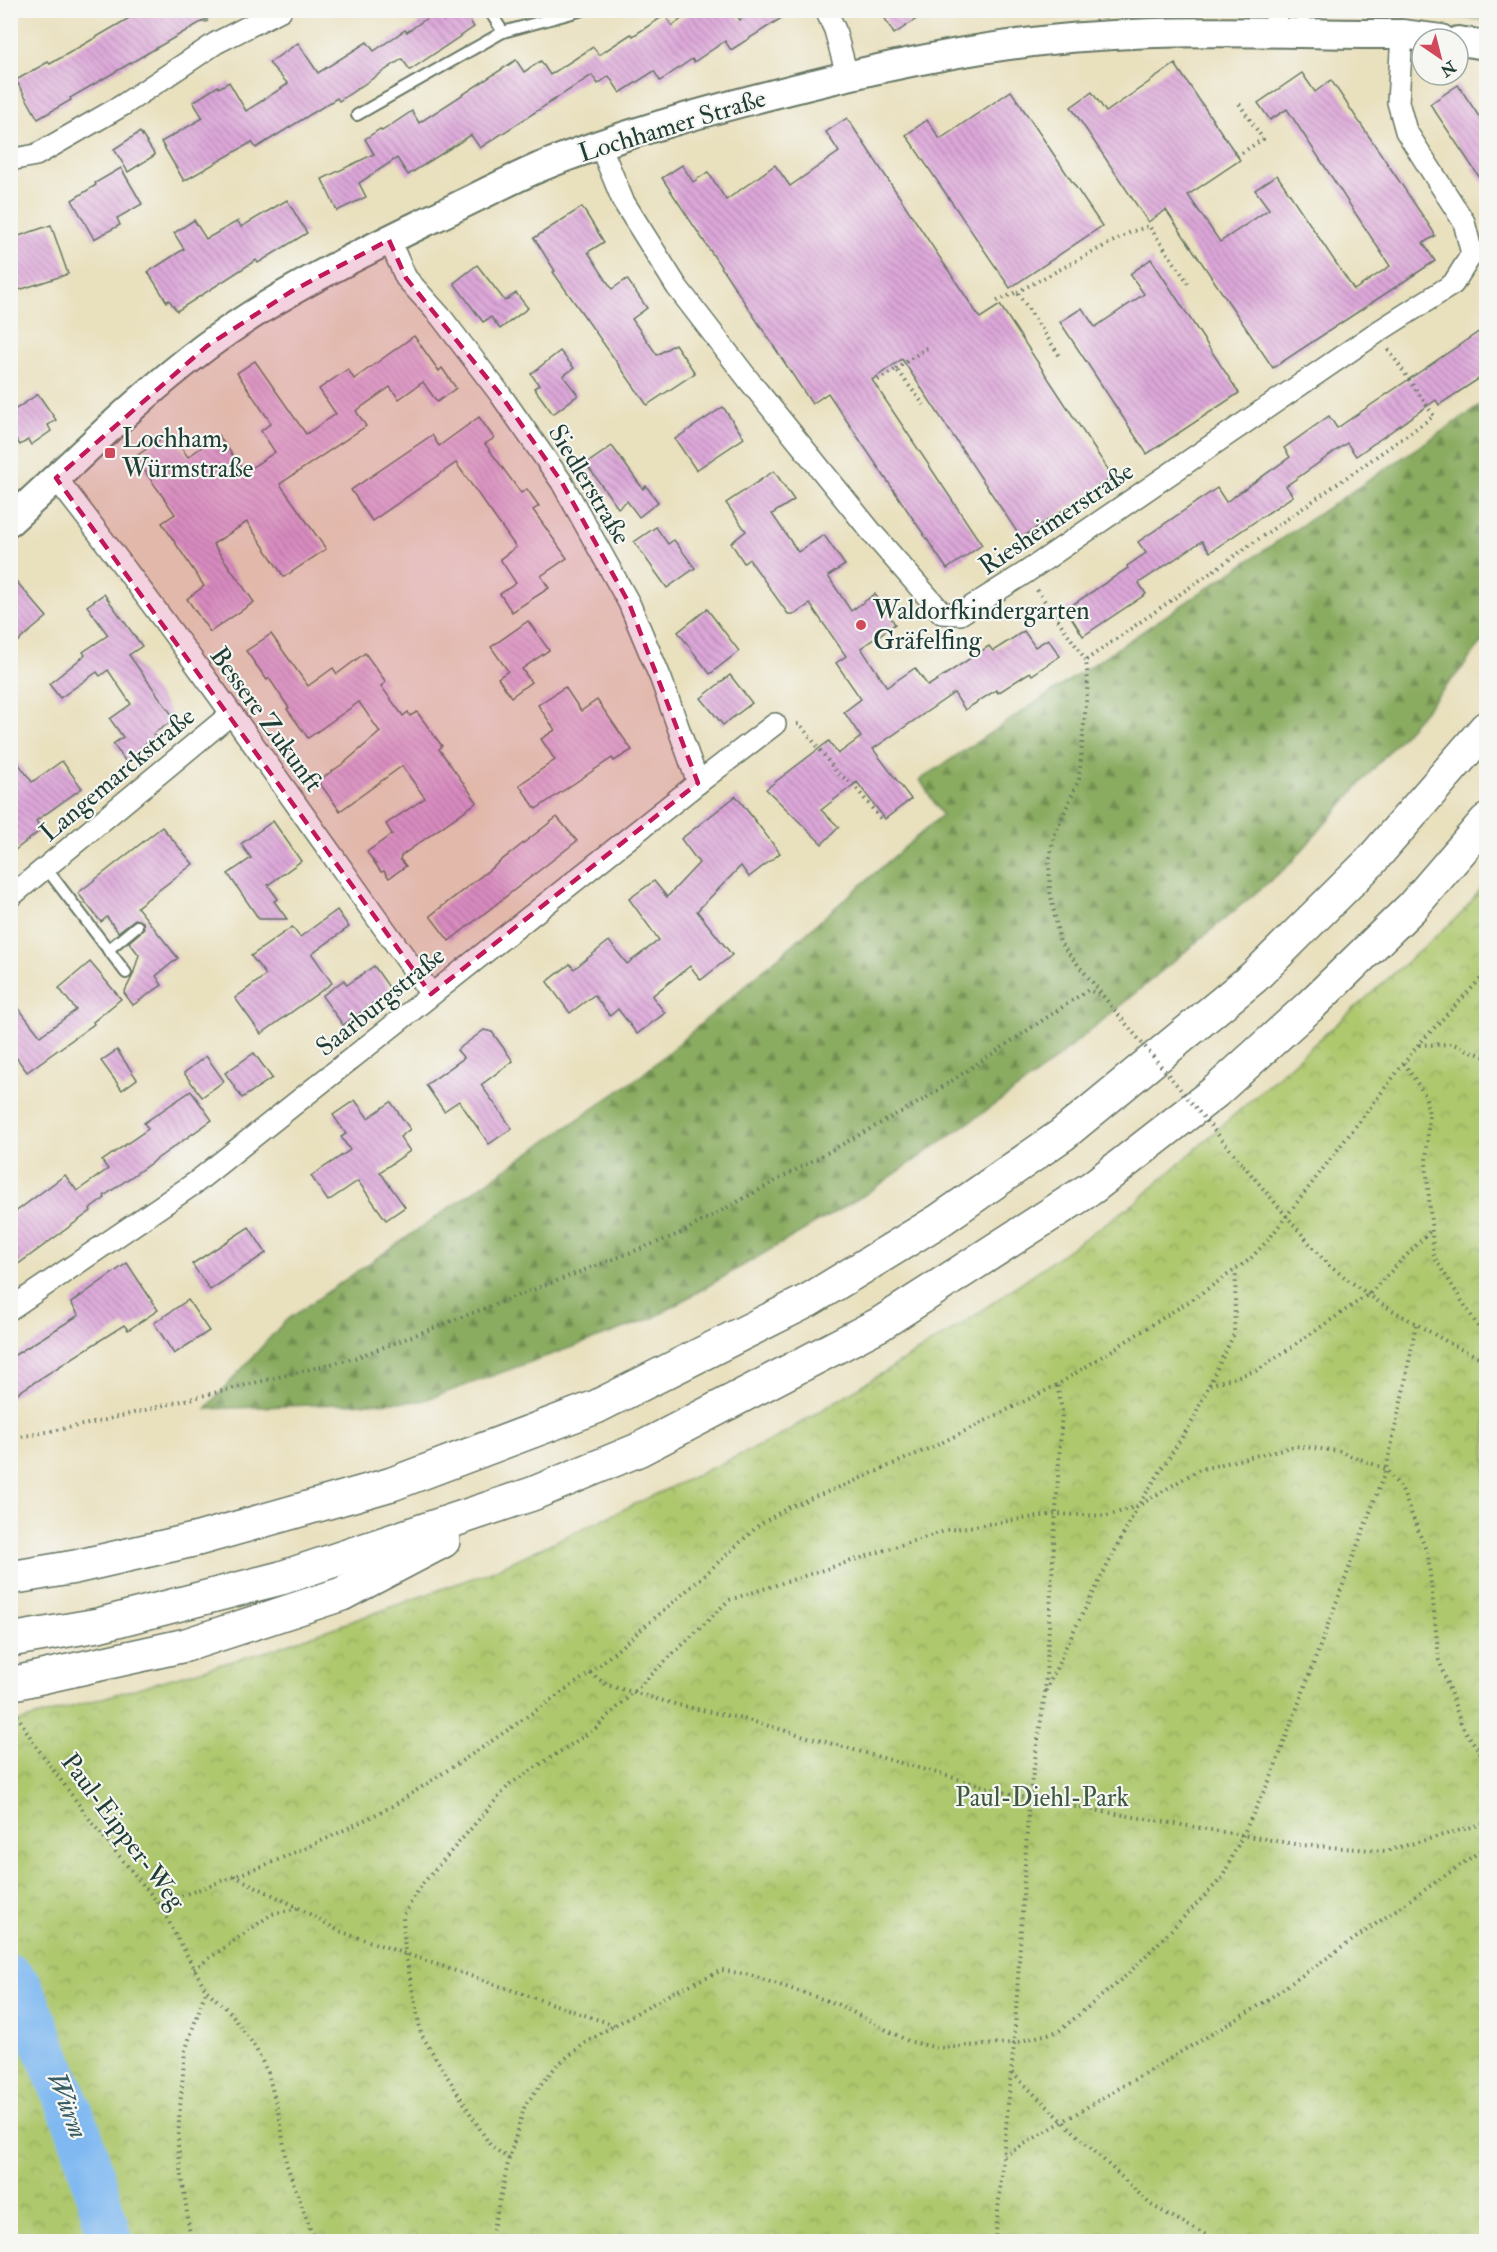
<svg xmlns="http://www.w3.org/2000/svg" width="1497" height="2252" font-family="'IM FELL Double Pica',serif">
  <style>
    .forest { fill: url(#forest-firs); stroke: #54744a; stroke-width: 1.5 }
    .park { fill: url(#park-crowns); stroke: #668250; stroke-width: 1.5 }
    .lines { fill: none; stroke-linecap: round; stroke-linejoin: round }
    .river { stroke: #80b9f1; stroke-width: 44 }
    .building { fill: url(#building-back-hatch) }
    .lane-casing { stroke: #667664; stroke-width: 14 }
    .street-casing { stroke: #667664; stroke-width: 24 }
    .secondary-casing { stroke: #667664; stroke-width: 32 }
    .highway-casing { stroke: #667664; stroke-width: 36 }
    .path { stroke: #667664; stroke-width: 4; stroke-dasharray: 1.5 4.5; stroke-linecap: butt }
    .lane { stroke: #fff; stroke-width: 10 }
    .street { stroke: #fff; stroke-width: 21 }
    .secondary { stroke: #fff; stroke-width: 28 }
    .highway { stroke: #fff; stroke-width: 33 }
    .path-bridge { stroke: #667664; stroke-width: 4; stroke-dasharray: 1.5 4.5; stroke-linecap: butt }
    .marked { fill: #c2185b; fill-opacity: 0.2; stroke: #c2185b; stroke-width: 4.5; stroke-dasharray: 12 8; stroke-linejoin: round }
    .poi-dot { fill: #d1495b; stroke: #f6f6f2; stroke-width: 2 }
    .labels { text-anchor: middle; stroke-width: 4.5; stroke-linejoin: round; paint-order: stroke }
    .street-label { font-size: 26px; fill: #1f3d34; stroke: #f6f6f2 }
    .poi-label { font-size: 26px; fill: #1f3d34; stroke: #f6f6f2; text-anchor: start }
    .park-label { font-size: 26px; fill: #3c593f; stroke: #f6f6f2 }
    .water-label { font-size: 27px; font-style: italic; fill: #375c63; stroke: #f6f6f2 }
  </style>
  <defs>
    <pattern id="forest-firs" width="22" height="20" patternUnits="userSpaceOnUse" patternTransform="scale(1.5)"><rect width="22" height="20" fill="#8aac60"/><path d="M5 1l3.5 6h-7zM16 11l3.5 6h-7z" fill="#708d50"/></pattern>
    <pattern id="park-crowns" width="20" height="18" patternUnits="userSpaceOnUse" patternTransform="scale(1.5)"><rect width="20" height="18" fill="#aec86d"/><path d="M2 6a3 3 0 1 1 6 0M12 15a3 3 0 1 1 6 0" fill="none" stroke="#8da45a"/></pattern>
    <pattern id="building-back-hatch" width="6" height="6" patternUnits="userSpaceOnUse" patternTransform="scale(1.5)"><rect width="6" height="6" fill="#dda7d9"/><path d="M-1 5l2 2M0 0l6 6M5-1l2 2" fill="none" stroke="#b389b1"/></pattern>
  </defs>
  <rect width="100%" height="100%" fill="#f6f6f2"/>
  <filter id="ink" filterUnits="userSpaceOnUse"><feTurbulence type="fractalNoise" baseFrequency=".0167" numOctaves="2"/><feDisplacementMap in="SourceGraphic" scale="12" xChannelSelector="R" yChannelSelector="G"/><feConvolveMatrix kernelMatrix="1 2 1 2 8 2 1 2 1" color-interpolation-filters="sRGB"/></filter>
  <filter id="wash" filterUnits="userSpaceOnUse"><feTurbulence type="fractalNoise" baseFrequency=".008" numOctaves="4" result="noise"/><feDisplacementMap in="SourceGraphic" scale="24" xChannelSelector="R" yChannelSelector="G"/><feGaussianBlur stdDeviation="1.35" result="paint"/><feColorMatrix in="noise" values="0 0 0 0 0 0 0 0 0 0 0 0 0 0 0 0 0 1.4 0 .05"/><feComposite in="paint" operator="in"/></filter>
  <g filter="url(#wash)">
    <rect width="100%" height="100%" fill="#e9e0be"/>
    <polygon class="forest" points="1486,402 1486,636 1463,667 1288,866 1033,1078 866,1194 653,1318 422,1401 206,1409 284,1322 642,1075 942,815 920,780"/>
    <g class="park">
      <polygon points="1412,11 1486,11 1486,21"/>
      <polygon points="1486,883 1486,2241 11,2241 11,1724 271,1650 492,1571 776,1438 958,1327 1136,1202 1462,913"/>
    </g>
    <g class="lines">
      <polyline class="river" points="10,1976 22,1989 82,2139 111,2242"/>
    </g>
    <g id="blocks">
      <g class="building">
        <polygon points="143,10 222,10 70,98 71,100 38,119 16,80 48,62 50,64"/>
        <polygon points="461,10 463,10 474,27 410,70 402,59 339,101 337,98 256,148 252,142 184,181 161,142 203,118 193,102 218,86 219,88 229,82 246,111 288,84 269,63 298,43 318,73 367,42 374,51 405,30 407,32 437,11 444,21"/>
        <polygon points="694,10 733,10 740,20 754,10 794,10 731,50 725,41 694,62 692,59 660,81 654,71 620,93 609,76 598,84 592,75 480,148 471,135 408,175 397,158 359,183 366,197 337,211 322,179 374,154 365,139 380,129 382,131 412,111 419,123 516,60 524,72 541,61 550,75 593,47 599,55 631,34 633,36 665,15 672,26"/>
        <polygon points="880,10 930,10 894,34"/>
        <polygon points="1175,64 1240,160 1188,195 1220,242 1269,209 1255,190 1277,175 1354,290 1390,266 1287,109 1270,120 1258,103 1302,73 1315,92 1331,80 1433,231 1435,236 1423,243 1435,261 1273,368 1166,210 1148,222 1071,107 1092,92 1106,112"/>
        <polygon points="1458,85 1486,127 1486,187 1430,104"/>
        <polygon points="1011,91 1102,226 1010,288 906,135 927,120 940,139"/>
        <polygon points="847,118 980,318 1000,305 1113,477 1021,538 902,359 872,380 982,545 947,569 828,393 812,404 662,178 682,165 693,182 708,172 726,200 775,165 790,186 839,152 826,132"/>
        <polygon points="140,132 155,155 128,172 114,149"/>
        <polygon points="121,168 142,204 117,218 120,225 94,239 72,200 96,185 95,183"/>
        <polygon points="287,200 307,233 258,263 256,260 177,311 169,300 167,302 148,272 184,249 174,233 194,220 206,239 238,221 241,227"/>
        <polygon points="582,207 604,242 588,252 612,289 627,279 647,308 632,319 657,355 675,344 695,373 647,405 553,272 555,271 534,238"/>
        <polygon points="51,225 68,274 10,293 10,239"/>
        <polygon points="1151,259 1239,393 1147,454 1060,322 1082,308 1095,327 1144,294 1130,274"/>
        <polygon points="477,265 505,301 516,293 528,308 500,329 491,317 483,322 454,283"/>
        <polygon points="1486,327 1486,374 1439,405 1436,400 1356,456 1347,443 1286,486 1293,496 1210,552 1202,541 1139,583 1146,594 1083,636 1066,609 1128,568 1127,566 1146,553 1138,542 1217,488 1226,502 1290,457 1284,448 1329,416 1337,428"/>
        <polygon points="414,336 439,371 442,368 456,388 437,402 423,382 399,399 390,387 356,411 366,426 280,484 326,549 284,577 247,522 213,544 254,602 210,632 187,599 204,586 162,523 175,514 135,457 170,433 188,457 218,435 245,472 275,452 261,431 271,423 237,373 255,361 306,434 336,414 319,389 348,369 354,379"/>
        <polygon points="560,351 574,368 563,376 578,395 553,414 534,388 539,385 531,374"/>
        <polygon points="38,394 56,420 48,425 51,431 31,445 28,440 20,445 10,431 10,413"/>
        <polygon points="723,407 744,438 696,470 675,439"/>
        <polygon points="479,417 494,438 485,444 521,493 527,489 539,506 533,510 567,558 541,576 549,588 512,612 500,594 516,583 500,559 516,547 456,463 372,521 351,490 432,435 439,446"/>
        <polygon points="612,446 643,489 646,486 658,502 639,517 627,501 618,508 586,464"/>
        <polygon points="774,471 794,500 772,514 798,552 824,535 845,565 828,576 851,611 875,594 895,624 861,648 887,687 915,668 928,686 989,646 993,651 1024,631 1035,647 1048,639 1060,656 1032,675 1030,672 998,693 996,690 965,710 954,693 873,749 911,799 885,819 857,782 821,810 839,827 822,844 766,789 829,741 838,754 861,737 844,712 861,699 836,663 846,656 810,604 795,614 788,614 749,559 744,563 731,543 746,531 726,503"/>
        <polygon points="656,527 668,544 674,540 695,568 667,588 634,542"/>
        <polygon points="10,574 47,617 10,648"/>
        <polygon points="104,594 142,646 129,655 175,719 153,734 156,737 141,747 143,750 126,762 113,744 123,737 110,719 131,704 108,670 100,676 97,672 60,698 49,684 85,655 83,652 108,635 87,606"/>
        <polygon points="707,609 739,651 710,674 678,632"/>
        <polygon points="528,621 549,650 522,669 531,682 511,697 498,678 508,671 491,647"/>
        <polygon points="271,634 308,686 333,668 337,674 365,653 386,682 381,686 403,716 408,712 410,716 417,712 442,746 439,749 477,802 401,856 400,859 406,866 389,878 384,871 381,872 367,852 392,834 386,824 425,798 402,766 340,811 318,781 344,763 380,732 359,702 308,738 287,709 289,708 269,678 267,680 246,651"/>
        <polygon points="730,675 752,703 723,725 701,698"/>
        <polygon points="565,687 581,711 597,700 632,750 614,761 612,758 536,809 519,785 555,760 541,739 555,730 538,705"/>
        <polygon points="10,752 32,782 62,761 82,788 36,821 42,829 10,854"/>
        <polygon points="736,796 780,853 749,877 741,866 697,911 732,955 701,980 690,966 652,996 665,1013 637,1034 618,1009 610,1016 594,995 570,1013 547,982 570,964 574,969 609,941 627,964 659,940 629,899 654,881 667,897 699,863 681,839"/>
        <polygon points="557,817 577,841 449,941 430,916"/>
        <polygon points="273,821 301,861 268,885 278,899 274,901 287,919 259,919 228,874 251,858 241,844"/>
        <polygon points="162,827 193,864 137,907 178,958 156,976 162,985 133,1005 124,993 133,975 139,955 129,942 144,929 143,922 135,919 118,932 107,917 101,922 78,893"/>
        <polygon points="337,910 349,927 312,954 332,983 261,1034 235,998 266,975 251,956 292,927 300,937"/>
        <polygon points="90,962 121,999 93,1022 94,1024 27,1072 10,1049 10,997 40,1036 76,1010 59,988"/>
        <polygon points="374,966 391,990 343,1025 322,996 344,980 347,985"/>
        <polygon points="484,1030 492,1032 513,1061 481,1085 512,1128 489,1144 459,1101 444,1111 426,1085 464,1058 457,1050"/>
        <polygon points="117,1050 137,1079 122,1090 101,1061"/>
        <polygon points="254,1053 272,1078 242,1098 225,1073"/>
        <polygon points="206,1056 224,1081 202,1097 184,1073"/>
        <polygon points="191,1091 212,1120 104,1196 105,1198 90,1209 91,1211 10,1270 10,1216 65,1175 77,1191 108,1169 102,1161 148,1129 144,1123"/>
        <polygon points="355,1100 368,1118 391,1102 410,1129 400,1137 410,1151 380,1172 405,1207 386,1220 358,1181 328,1201 311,1176 350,1150 341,1137 346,1134 333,1115"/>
        <polygon points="249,1227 266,1253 210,1290 192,1264"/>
        <polygon points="127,1263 158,1310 128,1330 124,1325 10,1398 10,1358 79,1315 71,1303"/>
        <polygon points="188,1300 209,1331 174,1354 154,1323"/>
      </g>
    </g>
  </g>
  <g filter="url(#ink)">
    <use href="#blocks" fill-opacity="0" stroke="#667664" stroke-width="1.5"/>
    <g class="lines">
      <g class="lane-casing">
        <g id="lane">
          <polyline points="489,10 503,32 583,10"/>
          <polyline points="10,11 12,10"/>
          <polyline points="357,115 503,32"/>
          <polyline points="46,868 126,973"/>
          <polyline points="108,950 137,926"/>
        </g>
      </g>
      <g class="street-casing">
        <g id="street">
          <polyline points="826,10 835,30 847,75"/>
          <polyline points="1276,10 1277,34"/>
          <polyline points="600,145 623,201 677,287 751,383 873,534 942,613 960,614 1025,573 1376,333 1453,284 1472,254 1464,222 1406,131 1398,102 1402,34"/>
          <polyline points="10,160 36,155 123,105 216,43 281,10"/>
          <polyline points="389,240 406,278 441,317 500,394 561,481 629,603 661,679 698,783"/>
          <path d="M56,478C187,646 308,822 431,994"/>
          <polyline points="10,897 231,714"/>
          <polyline points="10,1309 195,1183 698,783 775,724"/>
        </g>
      </g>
      <g class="secondary-casing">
        <g id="secondary">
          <polyline points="1458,41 1486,45"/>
          <path d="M10,521C74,462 135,400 204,348C270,298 349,259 423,223C462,205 501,184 540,167C616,136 695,114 774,94C879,67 988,43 1097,36C1198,29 1301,34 1402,34L1441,39"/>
        </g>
      </g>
      <g class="highway-casing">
        <g id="highway">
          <polyline points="10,1578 75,1567 198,1539 392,1484 596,1407 809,1300 940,1220 1062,1135 1254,977 1370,862 1486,728"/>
          <polyline points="10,1640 98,1625 281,1578 532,1494 638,1450 880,1324 1093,1187 1215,1092 1310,1006 1412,907 1486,821"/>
          <polyline points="10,1684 186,1645 342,1594 443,1541"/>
        </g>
      </g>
      <g class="path">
        <polyline points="201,10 207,23"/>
        <polyline points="1237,156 1263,139 1238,102"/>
        <polyline points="1017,292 1131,232 1149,226 1189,284"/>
        <polyline points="997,301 1017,292 1059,355"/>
        <polyline points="896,369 928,347"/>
        <polyline points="878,380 896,369 924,405"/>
        <polyline points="1037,590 1086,660 1088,681 1079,779 1054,836 1049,863 1050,891 1060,943 1103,995"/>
        <polyline points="1086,660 1434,416 1388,349"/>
        <polyline points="797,724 800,724 838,774 853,784 882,821"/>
        <polyline points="1419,1045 1453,1044 1486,1057"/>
        <polyline points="1404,1063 1425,1095 1429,1114 1426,1163 1434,1257 1486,1339"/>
        <polyline points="1243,1165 1328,1265 1380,1303 1458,1348 1486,1360"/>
        <polyline points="1209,1385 1234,1334 1236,1270"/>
        <polyline points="10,1439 93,1423 355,1358 679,1234 923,1100 1088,990 1103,996"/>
        <polyline points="590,1673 607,1685 678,1705 744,1719 1029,1799 1300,1845 1386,1851 1486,1823"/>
        <polyline points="1046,1691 1068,1642 1138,1506 1193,1420 1209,1385 1258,1370 1369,1294 1432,1229"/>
        <polyline points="14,1710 35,1745 96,1828 159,1904 206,1990 231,2013 255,2047 268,2073 281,2124 286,2163 315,2242"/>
        <polyline points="234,1876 299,1908 339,1931 614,2025"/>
        <polyline points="159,1904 268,1864 328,1838 391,1807 483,1747 590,1673 698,1581 759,1525 789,1507 850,1483 937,1445 1057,1385 1199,1295 1249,1260 1269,1239 1418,1045 1486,973"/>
        <polyline points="194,1969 272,1914 299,1908"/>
        <polyline points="1012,2073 1151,2205 1219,2242"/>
        <polyline points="1004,2156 1254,2009 1486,1847"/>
        <polyline points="509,2159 490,2145 421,2034 405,1952 403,1917 418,1889 510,1784 595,1729 729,1600 948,1530 1055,1514 1107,1516 1138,1506 1198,1470 1295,1446 1339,1451 1386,1469 1402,1490 1428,1555 1439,1660 1462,1726 1486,1761"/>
        <polyline points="191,2242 178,2147 179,2119 185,2051 206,1990"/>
        <polyline points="490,2242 509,2159 525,2105 557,2065 585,2043 615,2025 672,1993 722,1970 750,1975 837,2004 908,2041 938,2048 1014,2043 1059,2031 1127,1975 1222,1878 1272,1775 1386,1469 1404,1388 1416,1324"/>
        <polyline points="995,2242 1014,2043 1029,1799 1045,1693 1062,1410 1057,1385"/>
      </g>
      <use href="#lane" class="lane"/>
      <use href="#street" class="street"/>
      <use href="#secondary" class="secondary"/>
      <use href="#highway" class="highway"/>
      <polyline class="path-bridge" points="1103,996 1243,1165"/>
    </g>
  </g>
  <path class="marked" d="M389,240L406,278L500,394L561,481L629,603L698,783L431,994L56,478L207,346L292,291Z"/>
  <g class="poi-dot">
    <rect x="104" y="447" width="12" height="12" rx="3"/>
    <circle cx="861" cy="625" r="6"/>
  </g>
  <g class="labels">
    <g class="street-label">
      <text transform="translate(672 125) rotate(-17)" y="9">Lochhamer Straße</text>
      <text transform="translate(590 484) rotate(59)" y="9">Siedlerstraße</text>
      <text transform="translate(1056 518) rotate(-34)" y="9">Riesheimerstraße</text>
      <text transform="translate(267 719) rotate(54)" y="9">Bessere Zukunft</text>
      <text transform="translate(117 774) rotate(-40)" y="9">Langemarckstraße</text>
      <text transform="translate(380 1001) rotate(-39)" y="9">Saarburgstraße</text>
      <text transform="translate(124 1831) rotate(53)" y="9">Paul-Eipper-Weg</text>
    </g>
    <g class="poi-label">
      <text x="122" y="447">Lochham,<tspan x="122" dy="30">Würmstraße</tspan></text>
      <text x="873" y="619">Waldorfkindergarten<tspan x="873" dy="30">Gräfelfing</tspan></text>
    </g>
    <g class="park-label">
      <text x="1042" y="1806">Paul-Diehl-Park</text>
    </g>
    <g class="water-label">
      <text transform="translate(68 2105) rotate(69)" y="9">Würm</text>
    </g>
  </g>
  <rect width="1497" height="2252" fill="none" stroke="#f6f6f2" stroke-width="36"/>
  <g transform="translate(1440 57) rotate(145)"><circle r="28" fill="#f6f6f2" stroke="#a0aca6" stroke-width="1.5"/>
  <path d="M0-4.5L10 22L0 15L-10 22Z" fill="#d1495b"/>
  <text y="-9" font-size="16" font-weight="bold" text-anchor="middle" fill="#1f3d34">N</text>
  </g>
</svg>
